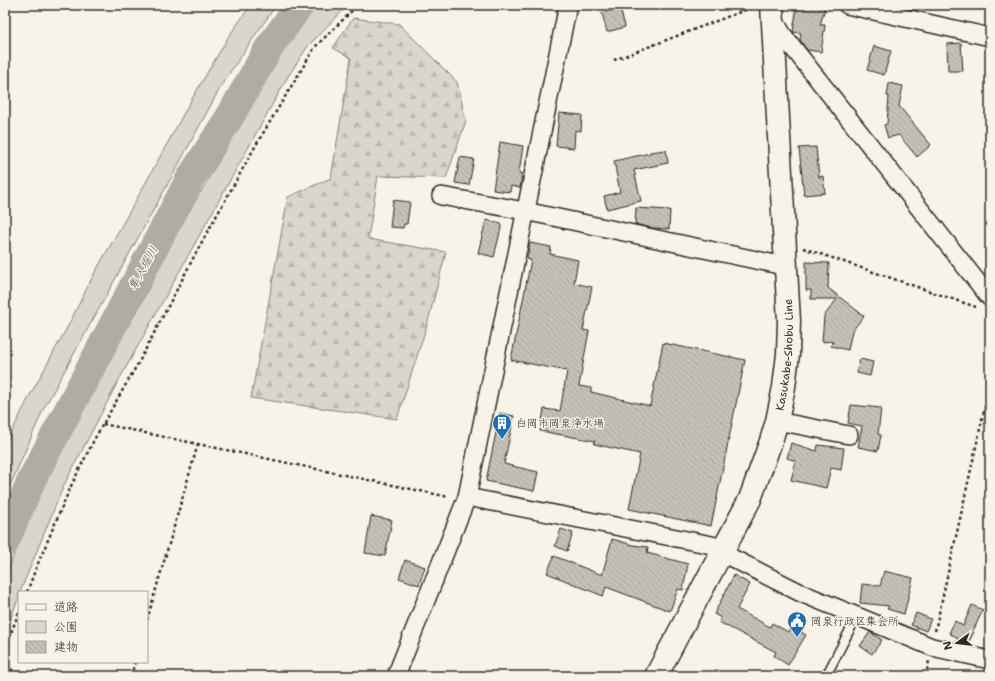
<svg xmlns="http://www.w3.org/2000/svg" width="995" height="681" font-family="'Shantell Sans','Klee One',sans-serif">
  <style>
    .green { fill: #dad6cc; stroke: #82807c }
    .forest { fill: url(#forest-firs); stroke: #82807c }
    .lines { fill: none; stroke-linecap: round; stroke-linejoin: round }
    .river { stroke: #afaca4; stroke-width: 29 }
    .building { fill: url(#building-back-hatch); stroke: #2b2b2b }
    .lane-casing { stroke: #2b2b2b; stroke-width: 11 }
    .street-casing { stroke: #2b2b2b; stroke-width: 20 }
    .primary-casing { stroke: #2b2b2b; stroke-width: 25 }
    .path { stroke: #2b2b2b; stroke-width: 2.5; stroke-dasharray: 3 3; stroke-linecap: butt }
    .lane { stroke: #f7f3e8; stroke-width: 8 }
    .street { stroke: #f7f3e8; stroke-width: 17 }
    .primary { stroke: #f7f3e8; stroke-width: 22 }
    .labels { text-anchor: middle; stroke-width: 3; stroke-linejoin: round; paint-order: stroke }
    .street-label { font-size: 11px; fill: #2b2b2b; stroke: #f7f3e8 }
    .poi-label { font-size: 11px; fill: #2b2b2b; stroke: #f7f3e8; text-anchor: start }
    .water-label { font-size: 12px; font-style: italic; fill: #53524f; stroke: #f7f3e8 }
  </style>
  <defs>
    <pattern id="forest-firs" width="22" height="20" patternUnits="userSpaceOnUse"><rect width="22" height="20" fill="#dad6cc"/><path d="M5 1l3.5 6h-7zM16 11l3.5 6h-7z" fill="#bbb8af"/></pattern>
    <pattern id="building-back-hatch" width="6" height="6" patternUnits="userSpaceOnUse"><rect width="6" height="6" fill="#c4c1b9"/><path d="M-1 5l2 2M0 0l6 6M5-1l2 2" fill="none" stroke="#a9a69f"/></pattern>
  </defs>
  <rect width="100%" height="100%" fill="#f7f3e8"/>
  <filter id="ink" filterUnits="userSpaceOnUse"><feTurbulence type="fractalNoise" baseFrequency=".025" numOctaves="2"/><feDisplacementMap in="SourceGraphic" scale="8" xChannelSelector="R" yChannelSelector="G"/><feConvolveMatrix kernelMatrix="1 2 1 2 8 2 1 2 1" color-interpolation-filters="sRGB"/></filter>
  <g filter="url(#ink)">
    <g class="green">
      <polygon points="251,5 276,5 224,81 170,180 44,408 5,497 5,445 29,397 68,326 93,276 140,193 190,102 229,36"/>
      <polygon points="318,5 348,5 308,46 287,78 114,389 64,485 20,592 19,592 19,596 5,635 5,577 45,477 78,417 95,381 137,311 180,227 225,150 263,81 301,25"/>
    </g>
    <polygon class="forest" points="353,18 399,24 457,82 466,121 446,178 378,176 368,239 446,252 427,325 397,419 251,398 288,197 331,178 351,58 333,48"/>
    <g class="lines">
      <polyline class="river" points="5,542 32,479 191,177 229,118 270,46 300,5"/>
    </g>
    <g class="building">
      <polygon points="797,5 814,5 825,8 820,25 825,25 821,52 807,50 800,40 801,33 793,32"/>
      <polygon points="620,8 625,27 607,32 602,13"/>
      <polygon points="961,43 963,71 948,71 947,44"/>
      <polygon points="874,46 891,51 884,75 867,70"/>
      <polygon points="889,83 903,86 899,106 931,145 917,157 899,135 888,138 884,125 887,124 889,96 887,96"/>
      <polygon points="559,113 582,115 581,131 575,130 574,148 556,146"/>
      <polygon points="500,142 523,146 519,173 522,174 520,188 511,186 510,192 493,190"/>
      <polygon points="816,147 819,177 823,176 825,193 804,195 799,148"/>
      <polygon points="666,150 668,163 634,170 641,201 607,209 604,196 620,192 614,161 650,153 650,152"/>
      <polygon points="460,157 474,159 469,185 455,183"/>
      <polygon points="393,200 410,202 407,224 404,224 403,228 390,227"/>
      <polygon points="636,208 670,210 669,229 652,228 635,224"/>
      <polygon points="486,220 502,224 494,257 478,253"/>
      <polygon points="530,243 551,247 550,254 578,260 574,283 592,287 583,330 589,331 579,386 591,388 591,392 650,406 663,343 745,360 711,526 629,509 640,454 594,444 595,441 540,431 544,409 560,411 567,371 511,360 531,260 527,259"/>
      <polygon points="806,262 829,263 828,288 864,316 852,331 848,350 831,346 833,341 822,342 824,316 837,299 811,299 811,290 806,290"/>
      <polygon points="860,359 873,362 870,376 857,373"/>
      <polygon points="851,405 881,408 878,434 881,435 878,451 858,447 862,426 848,423"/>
      <polygon points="500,413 514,416 504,464 538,472 534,491 486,481"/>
      <polygon points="791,443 817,451 818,445 844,448 841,470 831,468 826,488 791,480 796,461 787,458"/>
      <polygon points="371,516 392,520 385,556 365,553"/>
      <polygon points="561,529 573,533 567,551 555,546"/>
      <polygon points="612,539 633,545 648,547 647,553 688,564 683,590 678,589 670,611 606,587 603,596 547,573 554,556 602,575"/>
      <polygon points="405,560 425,567 419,585 399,578"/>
      <polygon points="884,571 913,578 904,614 887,609 889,606 860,603 862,584 880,586"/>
      <polygon points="734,575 750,584 737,609 770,627 772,623 788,632 792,626 806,635 788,665 774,656 776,652 719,622 721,618 714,614"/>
      <polygon points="972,605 983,610 973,631 974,632 967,645 956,642 958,638 949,633 955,621 963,626"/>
      <polygon points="916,613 931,619 926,631 911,625"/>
      <polygon points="870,632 882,640 872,654 860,646"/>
    </g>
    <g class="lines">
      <g class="lane-casing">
        <polyline id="lane" points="826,676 857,616"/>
      </g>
      <g class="street-casing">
        <g id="street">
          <polyline points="847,5 990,37"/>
          <polyline points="773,18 783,35 990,298"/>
          <polyline points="441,196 525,211 775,264 786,268"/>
          <polyline points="777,421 849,435"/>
          <polyline points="467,497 712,545 723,550 732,558 801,593 932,647 990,660"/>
          <polyline points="396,676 467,497 568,5"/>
        </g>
      </g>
      <g class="primary-casing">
        <g id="primary">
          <path id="s1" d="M656,676L750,499L771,441L777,421L784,387L788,354L789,321L786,268L772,5"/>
        </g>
      </g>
      <g class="path">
        <polyline points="614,60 753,7"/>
        <polyline points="803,248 976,307"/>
        <polyline points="103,424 449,497"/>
        <polyline points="27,592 36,568 71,486 95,438 140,360 198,249 256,145 315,47 358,5"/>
        <polyline points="147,620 198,444"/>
        <polyline points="935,631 990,384"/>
        <polyline points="5,649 19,612"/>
        <polyline points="5,667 27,676"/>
        <polyline points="131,676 135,662"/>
        <polyline points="926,676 929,661"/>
      </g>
      <use href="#lane" class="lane"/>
      <use href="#street" class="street"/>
      <use href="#primary" class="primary"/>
    </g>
  </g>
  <defs>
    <g id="building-pin" transform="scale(1)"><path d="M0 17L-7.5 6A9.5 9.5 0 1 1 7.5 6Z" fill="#1f6fb2" stroke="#f7f3e8"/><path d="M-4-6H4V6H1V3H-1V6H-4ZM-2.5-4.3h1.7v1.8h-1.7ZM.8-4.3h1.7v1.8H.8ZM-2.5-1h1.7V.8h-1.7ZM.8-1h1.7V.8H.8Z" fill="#fff"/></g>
    <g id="civic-pin" transform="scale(1)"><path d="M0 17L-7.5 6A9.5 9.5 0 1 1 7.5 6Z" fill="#1f6fb2" stroke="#f7f3e8"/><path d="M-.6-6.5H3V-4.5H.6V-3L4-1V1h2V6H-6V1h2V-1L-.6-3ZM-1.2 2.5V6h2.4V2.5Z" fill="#fff"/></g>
  </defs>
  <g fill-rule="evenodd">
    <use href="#building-pin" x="502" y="423"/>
    <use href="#civic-pin" x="797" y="621"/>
  </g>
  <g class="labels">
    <g class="street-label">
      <text dy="4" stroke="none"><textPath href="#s1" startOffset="350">Kasukabe-Shobu Line</textPath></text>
    </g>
    <g class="poi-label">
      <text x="516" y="427">白岡市岡泉浄水場</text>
      <text x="811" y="625">岡泉行政区集会所</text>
    </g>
    <g class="water-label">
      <text transform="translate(143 268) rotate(-62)" y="4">隼人堀川</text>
    </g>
  </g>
  <rect width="995" height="681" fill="none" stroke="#f7f3e8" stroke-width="20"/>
  <rect x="10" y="10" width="975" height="661" fill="none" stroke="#2b2b2b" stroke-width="1.5" filter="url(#ink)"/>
  <rect x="18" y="591" width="130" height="72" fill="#f7f3e8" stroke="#a5a39c"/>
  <rect x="26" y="604" width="20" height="6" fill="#f7f3e8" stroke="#a5a39c"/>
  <text x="54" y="611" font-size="12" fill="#2b2b2b">道路</text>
  <rect x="26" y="621" width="20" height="12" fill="#dad6cc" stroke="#a5a39c"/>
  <text x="54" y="631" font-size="12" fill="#2b2b2b">公園</text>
  <rect x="26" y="641" width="20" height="12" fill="url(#building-back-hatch)" stroke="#a5a39c"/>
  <text x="54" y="651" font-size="12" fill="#2b2b2b">建物</text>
  <g transform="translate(957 643) rotate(255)" stroke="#f7f3e8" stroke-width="3" paint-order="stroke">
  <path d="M0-3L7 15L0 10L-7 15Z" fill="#2b2b2b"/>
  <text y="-6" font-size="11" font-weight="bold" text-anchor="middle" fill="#2b2b2b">N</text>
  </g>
</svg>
